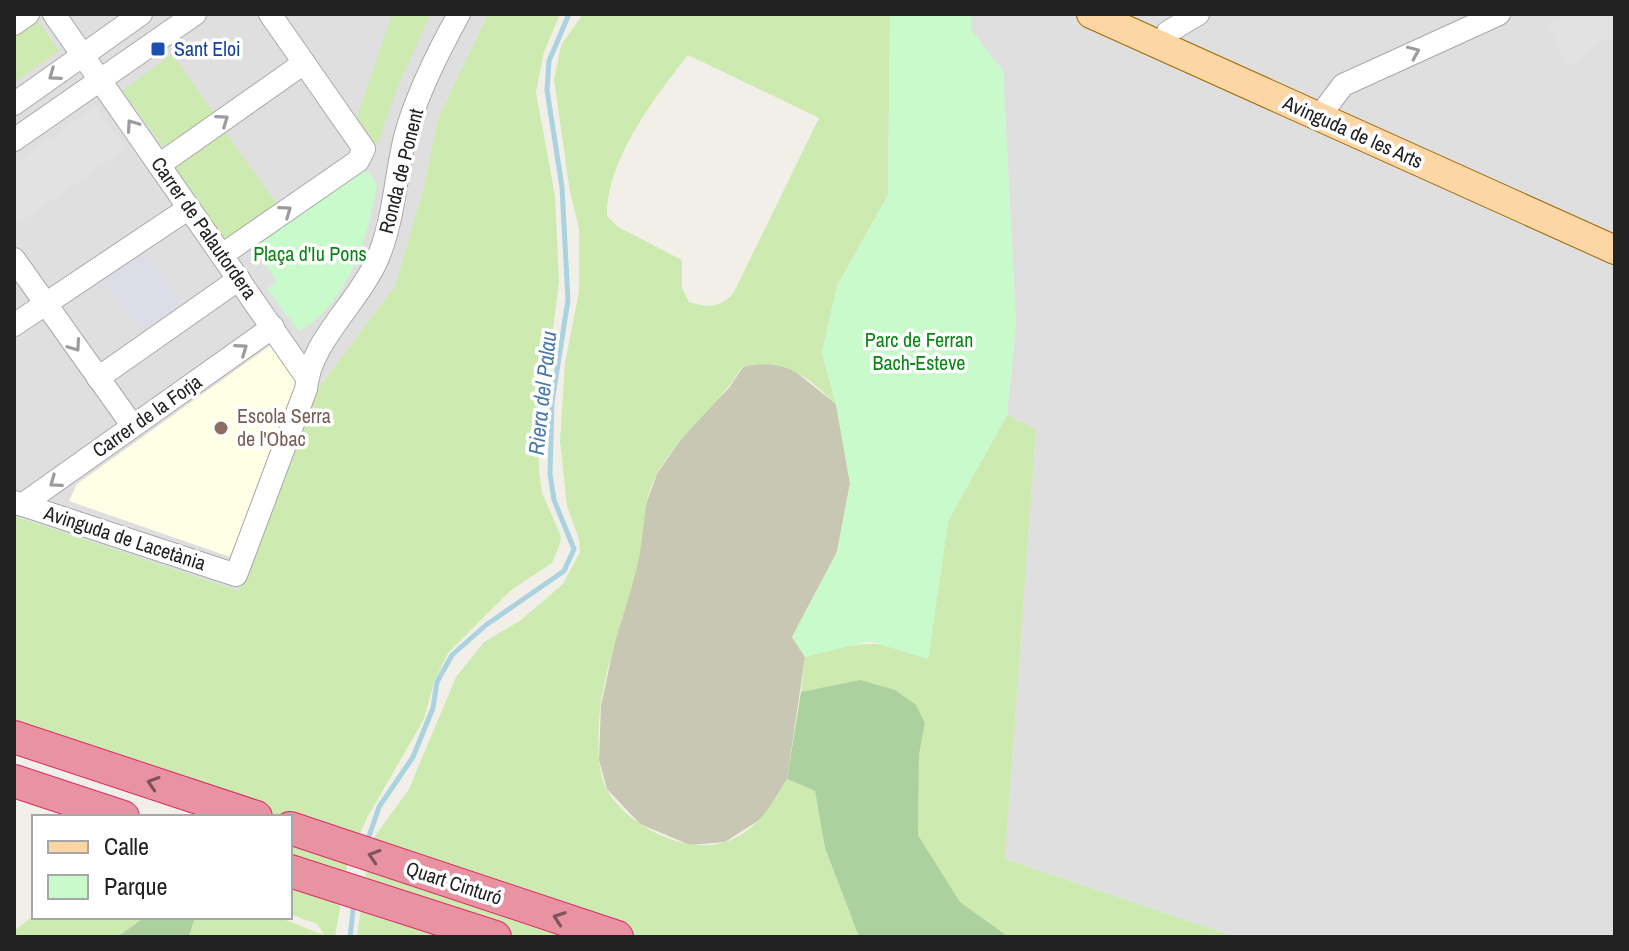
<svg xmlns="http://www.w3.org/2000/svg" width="1629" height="951" font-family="'Archivo Narrow',sans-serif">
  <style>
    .residential { fill: #e0dfdf }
    .education { fill: #ffffe5 }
    .construction { fill: #c7c7b4 }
    .grass { fill: #cdebb0; fill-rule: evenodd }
    .forest { fill: #add19e }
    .park { fill: #c8facc }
    .parking { fill: #e2e2e2 }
    .plaza { fill: #dddde8 }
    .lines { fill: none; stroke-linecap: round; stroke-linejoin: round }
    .stream { stroke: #aad3df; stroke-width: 5 }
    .minor-casing { stroke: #a9a9a9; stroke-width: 24 }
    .major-casing { stroke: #a06b00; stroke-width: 30 }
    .highway-casing { stroke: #dc2a67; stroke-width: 34 }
    .minor { stroke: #fff; stroke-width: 22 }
    .major { stroke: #fcd6a4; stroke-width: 28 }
    .highway { stroke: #e892a2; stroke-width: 32 }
    .oneway { stroke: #9c9c9c }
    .oneway2 { stroke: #7b545c }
    .transit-dot { fill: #1a4fb4; stroke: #fff; stroke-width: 3 }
    .education-dot { fill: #8d6e63; stroke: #fff; stroke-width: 3 }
    .labels { text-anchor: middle; stroke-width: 7; stroke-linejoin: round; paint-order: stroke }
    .transit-label { font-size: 20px; fill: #164399; stroke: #fff; text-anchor: start }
    .street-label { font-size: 20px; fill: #222; stroke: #fff }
    .park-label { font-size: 20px; fill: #0c8416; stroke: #fff }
    .education-label { font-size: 20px; fill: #785e54; stroke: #fff; text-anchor: start }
    .water-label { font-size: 22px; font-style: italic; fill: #4a7aab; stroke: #fff }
  </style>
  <rect width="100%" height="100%" fill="#f2efe9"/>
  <g class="residential">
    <polygon points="14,14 488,14 438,118 424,187 395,286 308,402 239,591 14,516"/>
    <polygon points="971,14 1615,14 1615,937 1236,937 1005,859 1036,429 1007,415 1016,324 1003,71 971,30"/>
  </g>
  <polygon class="education" points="271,345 304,390 239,560 69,501 77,484"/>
  <polygon class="construction" points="766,361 792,369 836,404 850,483 837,552 792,637 805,657 787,779 764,817 725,842 690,845 640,824 607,789 599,760 601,706 617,631 638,560 646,504 657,474 685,433 729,388 743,367"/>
  <g class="grass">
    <polygon points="392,14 431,14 399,83 377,146 357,118"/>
    <polygon points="488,14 560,14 544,52 536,92 555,196 559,282 552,336 538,396 539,471 542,493 561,536 560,544 552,563 510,591 448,653 434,682 424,719 367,818 348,861 335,937 189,937 195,917 278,917 324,935 317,924 290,914 290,817 232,817 240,794 14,722 14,516 239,591 308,402 395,286 424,187 438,118"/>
    <path d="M583,14H890L888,195L837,286L822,353L836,404C806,376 785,357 742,367C718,407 678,434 656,476C642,501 645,530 639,558C627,613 603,665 599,722C598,743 597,769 606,788C624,824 686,856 725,842C756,832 772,805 787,779L815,791L825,848L859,937H357L370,843L409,789L456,677L484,642L521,620L563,584L580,552L579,539L567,506L560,441L565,363L579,292V228L570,192L554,80L561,45ZM688,55L819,118L733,294C718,308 708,308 689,302L682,288V260L618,227L607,216C606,160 655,97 688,55Z"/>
    <polygon points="36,18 59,51 14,82 14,33"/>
    <polygon points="172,54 214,113 165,149 122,91"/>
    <polygon points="224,130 277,204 225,240 219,239 171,171 173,165"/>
    <path d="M1007,415L1036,429L1005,859L1236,937H1009L960,902L918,835L919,755L925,723L801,692L805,657C856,643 878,636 928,659L948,521Z"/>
    <polygon points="34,915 34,917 145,917 117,937 14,937 14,931"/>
  </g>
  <g class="forest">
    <polygon points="860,680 895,690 916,705 925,723 919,755 918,835 960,902 1009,937 859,937 825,848 815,791 787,779 801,692"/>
    <polygon points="145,917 195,917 189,937 117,937"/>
  </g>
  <g class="park">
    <polygon points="890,14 971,14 971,30 1003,71 1016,324 1007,415 948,521 928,659 869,641 805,657 792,637 837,552 850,484 836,404 822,353 837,286 888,195"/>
    <path d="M359,170L369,173L377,184C369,235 348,305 299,331L267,289L277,282L251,244Z"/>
  </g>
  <g class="parking">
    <polygon points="1570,14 1615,14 1615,37 1601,41 1574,64 1565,63 1548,24"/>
    <polygon points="96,106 126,148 15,226 14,164"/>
  </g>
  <polygon class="plaza" points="143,248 185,309 145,337 103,277"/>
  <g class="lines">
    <g class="stream">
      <polyline points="367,842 379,807 413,757 433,708 437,682 452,655 486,625 564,571 574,549 554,500 550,474 552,402 568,300 562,187 547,90 549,61 569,14"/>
      <polyline points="350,937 354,902"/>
    </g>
    <g class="minor-casing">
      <g id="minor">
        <polyline points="54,14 307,378"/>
        <polyline points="14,24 28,14"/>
        <polyline points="1168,32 1198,14"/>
        <polyline points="14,104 141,14"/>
        <polyline points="1319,117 1343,85 1499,14"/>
        <polyline points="14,140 195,14"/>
        <polyline points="159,165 304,63"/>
        <polyline points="222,255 358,161 364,149 270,14"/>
        <polyline points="14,259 132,425"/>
        <polyline points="14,325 189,208"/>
        <polyline points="98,378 239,279"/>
        <path d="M14,502L236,575L306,389C310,342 357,304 376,262C394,223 395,178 405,137C416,95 438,52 459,14"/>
        <polyline points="22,505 273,327"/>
      </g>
    </g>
    <g class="major-casing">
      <polyline id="major" points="1091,14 1615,250"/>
    </g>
    <g class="highway-casing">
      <g id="highway">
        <polyline points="14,737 256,817"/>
        <polyline points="14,781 123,817"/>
        <polyline points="290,828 617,937"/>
        <polyline points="290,871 495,937"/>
      </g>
    </g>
    <use href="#minor" class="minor"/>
    <use href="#major" class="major"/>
    <use href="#highway" class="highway"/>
  </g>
  <defs><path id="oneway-chevron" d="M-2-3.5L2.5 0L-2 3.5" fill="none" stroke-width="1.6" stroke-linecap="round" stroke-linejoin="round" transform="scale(2)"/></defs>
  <g class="oneway">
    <use href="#oneway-chevron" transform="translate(1414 52) rotate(-24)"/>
    <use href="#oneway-chevron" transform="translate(54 75) rotate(144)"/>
    <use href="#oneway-chevron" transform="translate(223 120) rotate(-35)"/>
    <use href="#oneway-chevron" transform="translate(132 125) rotate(-125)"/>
    <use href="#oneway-chevron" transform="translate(286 211) rotate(-35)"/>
    <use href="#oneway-chevron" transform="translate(75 346) rotate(55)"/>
    <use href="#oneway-chevron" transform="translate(242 349) rotate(-35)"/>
    <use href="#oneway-chevron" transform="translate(55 482) rotate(144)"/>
  </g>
  <g class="oneway2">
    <use href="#oneway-chevron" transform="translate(153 783) rotate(-162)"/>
    <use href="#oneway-chevron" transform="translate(374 856) rotate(-162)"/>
    <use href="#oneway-chevron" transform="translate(559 918) rotate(-161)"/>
  </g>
  <rect class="transit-dot" x="150" y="41" width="16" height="16" rx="4"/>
  <circle class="education-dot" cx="221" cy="428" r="8"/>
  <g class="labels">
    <g class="transit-label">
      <text x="174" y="56">Sant Eloi</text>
    </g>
    <g class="street-label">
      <text transform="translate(1353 132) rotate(24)" y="7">Avinguda de les Arts</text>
      <text transform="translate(401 171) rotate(-76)" y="7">Ronda de Ponent</text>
      <text transform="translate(204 228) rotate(55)" y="7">Carrer de Palautordera</text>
      <text transform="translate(147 416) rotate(-35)" y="7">Carrer de la Forja</text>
      <text transform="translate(125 538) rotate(18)" y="7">Avinguda de Lacetània</text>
      <text transform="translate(454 883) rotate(18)" y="7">Quart Cinturó</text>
    </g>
    <g class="park-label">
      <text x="310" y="261">Plaça d'Iu Pons</text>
      <text x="919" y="347">Parc de Ferran<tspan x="919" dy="23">Bach-Esteve</tspan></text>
    </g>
    <g class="education-label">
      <text x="237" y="423">Escola Serra<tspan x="237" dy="23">de l'Obac</tspan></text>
    </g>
    <g class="water-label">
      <text transform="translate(542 393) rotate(-84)" y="8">Riera del Palau</text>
    </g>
  </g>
  <rect width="1629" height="951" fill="none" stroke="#222222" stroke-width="32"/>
  <rect x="32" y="815" width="260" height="104" fill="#ffffff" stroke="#a7a7a7" stroke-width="2"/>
  <rect x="48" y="841" width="40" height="12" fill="#fcd6a4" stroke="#a7a7a7" stroke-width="2"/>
  <text x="104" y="855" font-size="24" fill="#222222">Calle</text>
  <rect x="48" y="875" width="40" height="24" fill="#c8facc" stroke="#a7a7a7" stroke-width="2"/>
  <text x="104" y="895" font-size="24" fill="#222222">Parque</text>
</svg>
